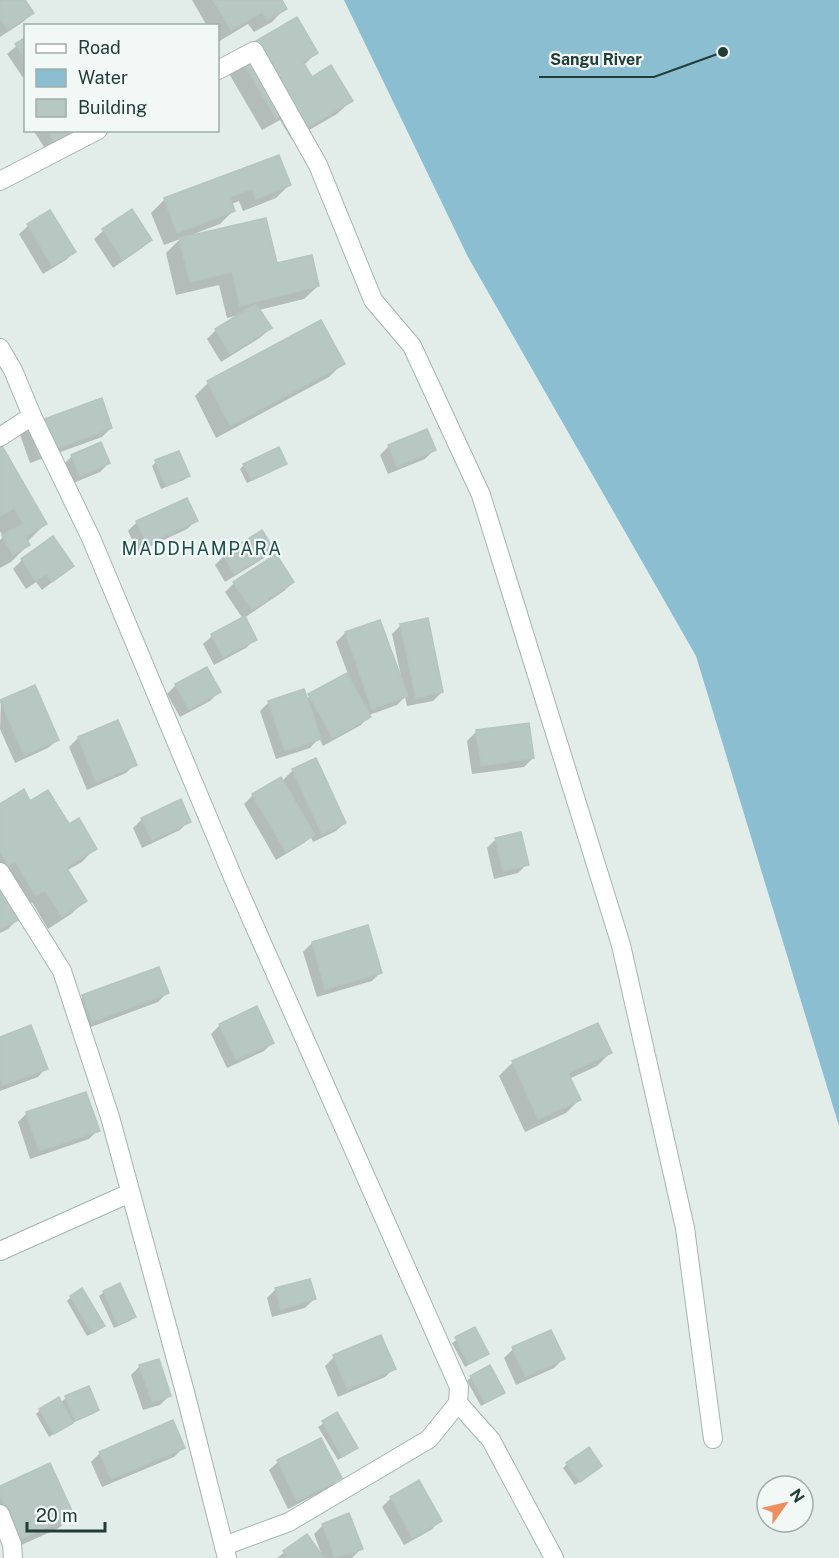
<svg xmlns="http://www.w3.org/2000/svg" width="839" height="1558" font-family="'Public Sans',sans-serif">
  <style>
    .water { fill: #8bbed0 }
    .shadow { fill: #0003 }
    .building { fill: #b7c7c2; stroke: #b5c5c0; stroke-width: 1.5 }
    .lines { fill: none; stroke-linecap: round; stroke-linejoin: round }
    .street-casing { stroke: #a5b4b0; stroke-width: 20 }
    .street { stroke: #fff; stroke-width: 18 }
    .labels { text-anchor: middle; stroke-width: 4.5; stroke-linejoin: round; paint-order: stroke }
    .quarter-label { font-size: 18px; letter-spacing: 1.5px; fill: #1f4e48; stroke: #f2f8f6 }
    .leader { fill: none; stroke: #223d38; stroke-width: 2 }
    .callout-dot { fill: #223d38; stroke: #f2f8f6; stroke-width: 2 }
    .callout-label { font-size: 16px; text-anchor: middle; font-weight: bold; fill: #223d38; stroke: #f2f8f6; stroke-width: 4.5; stroke-linejoin: round; paint-order: stroke }
  </style>
  <rect width="100%" height="100%" fill="#e2ece9"/>
  <polygon class="water" points="344,0 839,0 839,1126 696,656 468,257"/>
  <g class="shadow">
    <polygon points="0,0 23,0 32,13 23,22 0,37"/>
    <polygon points="192,0 280,0 285,8 272,22 254,32 248,24 218,42 218,26 207,26"/>
    <polygon points="26,38 26,82 7,54"/>
    <polygon points="316,53 304,65 312,79 351,101 337,114 292,140 280,120 262,130 225,67"/>
    <polygon points="33,130 83,130 48,153"/>
    <polygon points="278,157 289,185 276,198 243,211 239,201 231,204 233,211 220,224 194,234 194,236 276,265 318,286 304,299 259,310 270,328 261,337 221,362 207,339 216,330 239,315 227,318 219,285 176,295 166,253 180,239 164,245 151,213 165,199"/>
    <polygon points="50,212 75,251 66,260 43,274 19,234 28,226"/>
    <polygon points="103,231 151,240 142,248 113,268 94,239"/>
    <polygon points="343,363 329,377 216,438 195,396 208,383"/>
    <polygon points="29,426 111,428 102,437 30,463 20,435"/>
    <polygon points="0,446 45,524 28,541 28,545 11,562 0,568 0,540 3,537 0,531"/>
    <polygon points="389,446 434,450 425,459 388,474 380,455"/>
    <polygon points="72,456 109,463 100,472 71,484 63,465"/>
    <polygon points="156,462 188,475 184,480 161,489 152,466"/>
    <polygon points="286,463 281,467 247,483 240,469 244,465"/>
    <polygon points="196,521 187,529 138,552 128,531 137,522"/>
    <polygon points="262,532 272,549 264,558 225,582 215,565 224,556"/>
    <polygon points="53,538 73,566 42,590 36,582 26,589 13,569 22,560"/>
    <polygon points="293,582 284,591 244,618 255,639 246,648 214,665 203,644 212,636 243,619 225,592 234,583"/>
    <polygon points="379,622 399,676 401,676 392,634 401,625 442,692 433,701 407,706 405,697 397,705 369,715 369,716 361,725 323,746 319,738 310,748 276,759 260,711 269,702 306,699 348,674 336,642 345,633"/>
    <polygon points="176,685 219,692 210,701 180,717 167,694"/>
    <polygon points="1,701 57,740 48,748 15,763 0,729"/>
    <polygon points="118,722 135,764 126,773 87,790 69,747 78,738"/>
    <polygon points="476,732 533,758 524,767 472,774 467,741"/>
    <polygon points="315,760 345,823 336,831 313,842 311,837 304,843 276,860 244,804 253,795 282,781 292,771"/>
    <polygon points="0,806 68,826 95,848 82,862 66,871 85,901 71,914 48,929 32,902 22,908 0,875"/>
    <polygon points="142,819 189,821 180,830 142,848 133,828"/>
    <polygon points="496,839 527,864 518,873 494,879 487,848"/>
    <polygon points="0,885 17,920 8,929 0,933"/>
    <polygon points="367,927 381,972 372,981 317,997 303,952 312,943"/>
    <polygon points="167,993 158,1002 83,1030 74,1006 83,997"/>
    <polygon points="220,1025 273,1042 264,1051 227,1068 211,1034"/>
    <polygon points="0,1038 46,1068 38,1077 0,1091"/>
    <polygon points="610,1053 597,1066 569,1079 579,1100 566,1113 525,1132 499,1076 513,1062"/>
    <polygon points="27,1113 98,1130 89,1139 30,1159 18,1122"/>
    <polygon points="120,1285 134,1317 130,1321 114,1328 99,1296 104,1292"/>
    <polygon points="276,1289 314,1299 305,1308 272,1317 267,1298"/>
    <polygon points="71,1297 103,1326 99,1330 87,1336 67,1301"/>
    <polygon points="474,1329 487,1354 465,1367 452,1343"/>
    <polygon points="551,1332 563,1359 554,1368 516,1385 504,1358 513,1349"/>
    <polygon points="334,1357 394,1368 385,1377 338,1397 325,1366"/>
    <polygon points="140,1366 169,1396 160,1405 143,1410 131,1375"/>
    <polygon points="471,1377 503,1393 481,1406 467,1381"/>
    <polygon points="88,1388 97,1410 93,1414 70,1424 49,1437 36,1414 40,1410 60,1403 66,1398"/>
    <polygon points="337,1414 356,1448 338,1460 318,1427"/>
    <polygon points="183,1448 174,1457 102,1487 91,1462 100,1453"/>
    <polygon points="278,1462 340,1478 331,1487 288,1509 269,1470"/>
    <polygon points="567,1464 596,1470 575,1485 563,1468"/>
    <polygon points="0,1487 72,1515 59,1528 6,1552 0,1538"/>
    <polygon points="391,1498 440,1521 431,1530 404,1545 382,1507"/>
    <polygon points="323,1525 361,1549 352,1558 277,1558 306,1536 322,1556 314,1534"/>
  </g>
  <g class="building">
    <polygon points="0,0 25,0 34,13 8,30 0,18"/>
    <polygon points="213,0 282,0 287,9 267,20 262,12 231,30"/>
    <polygon points="297,17 318,53 303,62 312,77 331,65 353,101 306,128 294,107 276,118 237,52"/>
    <polygon points="26,37 26,60 15,44"/>
    <polygon points="47,130 80,130 57,146"/>
    <polygon points="279,155 291,185 256,199 252,189 230,197 235,211 177,233 164,198"/>
    <polygon points="132,209 152,240 123,260 102,229"/>
    <polygon points="50,210 76,252 52,266 27,224"/>
    <polygon points="266,218 277,263 312,255 319,286 240,306 232,272 190,282 179,238"/>
    <polygon points="256,304 272,328 230,354 215,329"/>
    <polygon points="321,320 345,364 230,426 207,381"/>
    <polygon points="102,398 112,428 39,455 28,425"/>
    <polygon points="427,429 436,450 397,467 388,445"/>
    <polygon points="101,442 110,463 80,476 71,455"/>
    <polygon points="0,444 1,444 47,524 25,536 30,545 13,555 2,535 23,524 14,508 0,516"/>
    <polygon points="279,447 287,464 252,480 243,464"/>
    <polygon points="179,451 190,476 166,486 155,460"/>
    <polygon points="187,498 198,521 147,544 136,521"/>
    <polygon points="262,530 274,550 235,574 223,555"/>
    <polygon points="53,536 74,566 52,582 46,574 36,581 21,559"/>
    <polygon points="276,554 294,582 252,610 233,582"/>
    <polygon points="245,616 257,640 223,657 211,634"/>
    <polygon points="428,618 443,692 416,698 400,624"/>
    <polygon points="380,620 408,696 372,709 345,632"/>
    <polygon points="207,667 221,692 189,709 175,684"/>
    <polygon points="347,673 371,717 333,738 308,694"/>
    <polygon points="35,685 59,740 24,755 0,700"/>
    <polygon points="304,689 321,739 285,751 268,701"/>
    <polygon points="118,720 137,765 96,782 78,737"/>
    <polygon points="529,723 534,758 481,766 476,730"/>
    <polygon points="316,758 346,823 322,834 292,769"/>
    <polygon points="281,777 315,835 286,852 252,794"/>
    <polygon points="24,789 30,801 48,790 69,824 79,818 97,849 66,867 87,901 62,917 45,890 36,896 15,862 8,866 0,850 0,804"/>
    <polygon points="181,799 191,822 152,840 141,818"/>
    <polygon points="521,832 529,865 503,871 495,838"/>
    <polygon points="0,882 19,920 0,929"/>
    <polygon points="368,925 382,973 325,989 312,942"/>
    <polygon points="159,967 169,993 92,1022 82,995"/>
    <polygon points="257,1006 274,1043 236,1060 219,1024"/>
    <polygon points="598,1023 612,1053 568,1073 581,1100 538,1119 512,1061"/>
    <polygon points="31,1025 48,1069 3,1085 0,1077 0,1037"/>
    <polygon points="86,1092 100,1131 39,1151 26,1112"/>
    <polygon points="310,1279 316,1299 281,1309 275,1288"/>
    <polygon points="120,1283 136,1317 118,1325 103,1291"/>
    <polygon points="82,1288 105,1326 92,1333 70,1296"/>
    <polygon points="475,1327 489,1354 469,1364 455,1337"/>
    <polygon points="551,1330 565,1359 525,1377 512,1347"/>
    <polygon points="381,1335 396,1369 347,1389 333,1355"/>
    <polygon points="159,1359 171,1396 152,1402 139,1365"/>
    <polygon points="490,1365 505,1393 485,1403 470,1376"/>
    <polygon points="89,1386 99,1410 75,1421 65,1396"/>
    <polygon points="59,1397 73,1423 54,1434 39,1409"/>
    <polygon points="337,1412 358,1448 342,1457 322,1421"/>
    <polygon points="173,1420 185,1448 111,1479 99,1452"/>
    <polygon points="321,1438 342,1478 297,1501 277,1460"/>
    <polygon points="589,1447 602,1466 580,1482 566,1463"/>
    <polygon points="50,1463 74,1515 20,1539 0,1495 0,1486"/>
    <polygon points="419,1480 442,1521 413,1538 390,1497"/>
    <polygon points="349,1513 363,1549 335,1558 322,1524"/>
    <polygon points="307,1534 324,1558 288,1558 283,1551"/>
  </g>
  <g class="lines">
    <g class="street-casing">
      <g id="street">
        <polyline points="218,70 254,51 318,165 373,300 412,346 481,495 621,945 685,1228 713,1439"/>
        <polyline points="0,181 98,130"/>
        <polyline points="0,348 13,370 32,416 91,538 235,882 459,1387 458,1403 429,1439 289,1522 224,1546"/>
        <polyline points="0,437 32,416"/>
        <polyline points="0,872 62,971 110,1117 185,1392 227,1558"/>
        <polyline points="0,1251 130,1193"/>
        <polyline points="458,1403 491,1440 554,1558"/>
        <polyline points="0,1514 12,1544 13,1558"/>
      </g>
    </g>
    <use href="#street" class="street"/>
  </g>
  <g class="labels">
    <g class="quarter-label">
      <text x="202" y="555">MADDHAMPARA</text>
    </g>
  </g>
  <path class="leader" d="M723 52L654 77H539"/>
  <circle class="callout-dot" cx="723" cy="52" r="6"/>
  <g class="callout-label">
    <text x="596" y="65">Sangu River</text>
  </g>
  <rect x="24" y="24" width="195" height="108" fill="#f2f8f6" stroke="#9fadaa" stroke-width="1.5"/>
  <rect x="36" y="44" width="30" height="9" fill="#ffffff" stroke="#9fadaa" stroke-width="1.5"/>
  <text x="78" y="54" font-size="18" fill="#223d38">Road</text>
  <rect x="36" y="69" width="30" height="18" fill="#8bbed0" stroke="#9fadaa" stroke-width="1.5"/>
  <text x="78" y="84" font-size="18" fill="#223d38">Water</text>
  <rect x="36" y="99" width="30" height="18" fill="#b7c7c2" stroke="#9fadaa" stroke-width="1.5"/>
  <text x="78" y="114" font-size="18" fill="#223d38">Building</text>
  <g transform="translate(785 1504) rotate(56)"><circle r="28" fill="#f2f8f6" stroke="#9fadaa" stroke-width="1.5"/>
  <path d="M0-4.5L10 22L0 15L-10 22Z" fill="#ef8f5d"/>
  <text y="-9" font-size="16" font-weight="bold" text-anchor="middle" fill="#223d38">N</text>
  </g>
  <path d="M27 1522v9h78v-9" fill="none" stroke="#223d38" stroke-width="3"/>
  <text x="36" y="1522" font-size="18" fill="#223d38" stroke="#f2f8f6" stroke-width="4.5" paint-order="stroke">20 m</text>
</svg>
